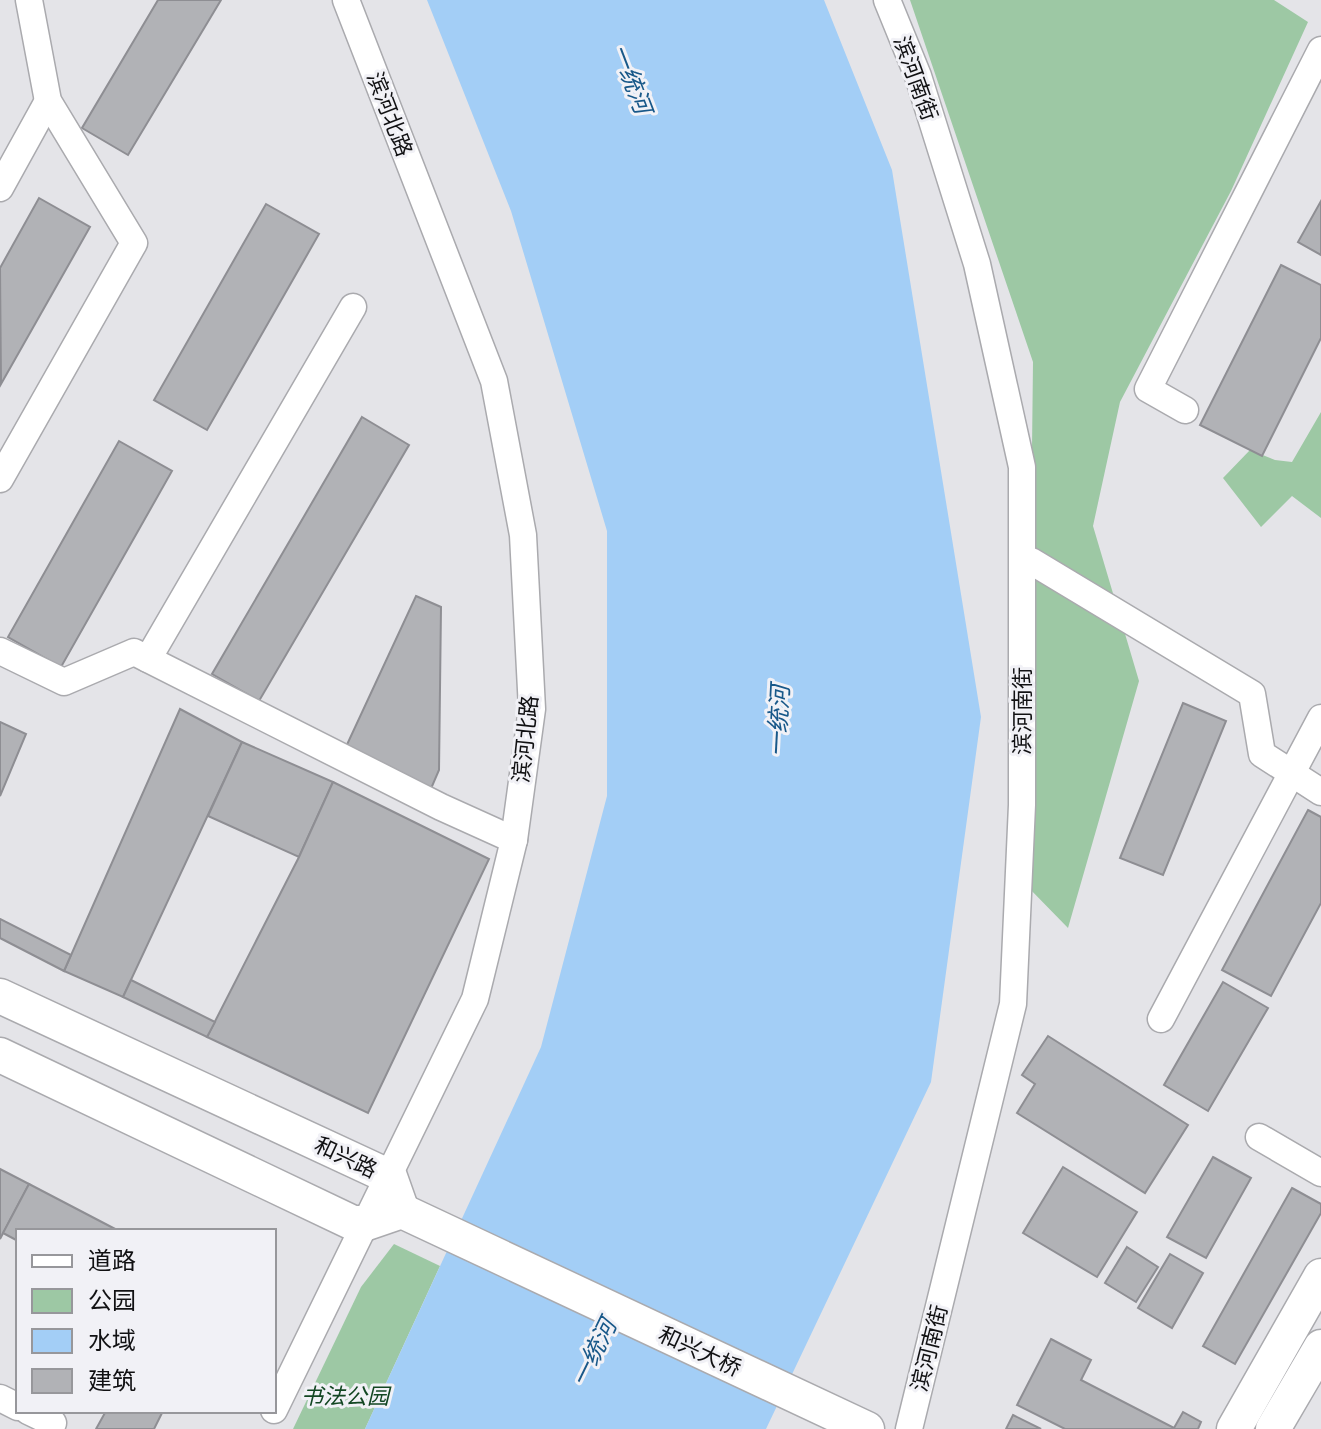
<svg xmlns="http://www.w3.org/2000/svg" width="1321" height="1429" font-family="Literata,'Noto Sans SC',serif">
  <style>
    .green { fill: #9dc8a4 }
    .water { fill: #a3cef6 }
    .building { fill: #b1b2b6; stroke: #8e8e93; stroke-width: 2 }
    .lines { fill: none; stroke-linecap: round; stroke-linejoin: round }
    .minor-casing { stroke: #aaaaae; stroke-width: 29 }
    .tertiary-casing { stroke: #aaaaae; stroke-width: 37 }
    .minor { stroke: #fff; stroke-width: 26 }
    .tertiary { stroke: #fff; stroke-width: 34 }
    .labels { text-anchor: middle; stroke-width: 6; stroke-linejoin: round; paint-order: stroke }
    .street-label { font-size: 22px; fill: #111113; stroke: #f1f1f6 }
    .park-label { font-size: 22px; font-style: italic; fill: #124622; stroke: #f1f1f6 }
    .water-label { font-size: 24px; font-style: italic; fill: #185889; stroke: #f1f1f6 }
  </style>
  <rect width="100%" height="100%" fill="#e4e4e8"/>
  <g class="green">
    <polygon points="910,0 1274,0 1308,22 1231,191 1120,402 1093,526 1139,681 1068,928 1027,886 1033,362"/>
    <polygon points="1321,412 1321,518 1292,496 1261,527 1223,478 1250,450 1275,460 1292,462"/>
    <polygon points="394,1244 440,1266 365,1429 293,1429 361,1287"/>
  </g>
  <polygon class="water" points="427,0 824,0 892,170 981,717 931,1082 766,1429 365,1429 541,1047 607,796 607,531 511,211"/>
  <g class="building">
    <polygon points="158,0 221,0 128,155 82,128"/>
    <polygon points="39,198 90,227 1,384 0,268"/>
    <polygon points="1321,201 1321,255 1298,242"/>
    <polygon points="266,204 319,234 207,430 154,400"/>
    <polygon points="1281,265 1321,285 1321,338 1262,456 1200,425"/>
    <polygon points="362,417 409,445 259,701 212,674"/>
    <polygon points="119,441 172,471 61,667 8,637"/>
    <polygon points="416,596 441,607 439,770 430,791 344,751"/>
    <polygon points="1183,703 1226,721 1163,875 1120,858"/>
    <polygon points="180,709 242,742 123,997 64,971"/>
    <polygon points="0,722 26,734 0,796"/>
    <polygon points="242,742 333,782 299,857 208,816"/>
    <polygon points="333,782 489,859 368,1113 207,1037 299,857"/>
    <polygon points="1308,810 1321,817 1321,903 1271,996 1222,970"/>
    <polygon points="0,919 71,955 64,971 0,938"/>
    <polygon points="131,980 215,1022 207,1037 123,997"/>
    <polygon points="1223,982 1268,1008 1208,1111 1164,1085"/>
    <polygon points="1048,1036 1188,1125 1145,1193 1017,1113 1035,1084 1022,1075"/>
    <polygon points="1213,1157 1251,1178 1206,1258 1167,1237"/>
    <polygon points="1063,1167 1137,1212 1097,1277 1023,1233"/>
    <polygon points="0,1169 29,1184 0,1239"/>
    <polygon points="29,1184 119,1231 18,1231 18,1241 3,1233"/>
    <polygon points="1292,1188 1321,1204 1321,1213 1235,1364 1203,1346"/>
    <polygon points="1127,1247 1158,1267 1136,1302 1105,1283"/>
    <polygon points="1170,1254 1203,1273 1172,1328 1138,1308"/>
    <polygon points="1051,1339 1091,1360 1081,1380 1174,1428 1183,1412 1201,1422 1198,1429 1065,1429 1017,1405"/>
    <polygon points="106,1411 163,1411 154,1429 96,1429"/>
    <polygon points="1013,1415 1041,1429 1006,1429"/>
  </g>
  <g class="lines">
    <g class="minor-casing">
      <g id="minor">
        <polyline points="887,0 918,76 977,264 1022,467 1022,805 1013,1004 909,1429"/>
        <polyline points="0,188 48,101"/>
        <polyline points="1185,410 1148,389 1321,50"/>
        <polyline points="0,479 134,243 48,101 29,0"/>
        <polyline points="1031,561 1252,694 1262,754 1321,792"/>
        <polyline points="0,651 64,682 134,652 441,807 514,840"/>
        <polyline points="148,659 353,307"/>
        <polyline points="1161,1019 1321,718"/>
        <polyline points="1259,1137 1321,1173"/>
        <polyline points="0,1398 18,1407"/>
        <polyline points="274,1410 475,999 514,840 532,709 523,535 494,381 346,0"/>
        <polyline points="28,1411 53,1423 50,1429"/>
      </g>
    </g>
    <g class="tertiary-casing">
      <g id="tertiary">
        <polyline points="0,996 390,1177 402,1211"/>
        <polyline points="0,1055 353,1223 367,1223 402,1211"/>
        <polyline points="402,1211 867,1429"/>
        <polyline points="1234,1429 1321,1276"/>
        <polyline points="1273,1429 1321,1347"/>
      </g>
    </g>
    <use href="#minor" class="minor"/>
    <use href="#tertiary" class="tertiary"/>
  </g>
  <g class="labels">
    <g class="street-label">
      <text transform="translate(916 78) rotate(70)" y="8">滨河南街</text>
      <text transform="translate(390 114) rotate(69)" y="8">滨河北路</text>
      <text transform="translate(1022 711) rotate(-90)" y="8">滨河南街</text>
      <text transform="translate(525 739) rotate(-84)" y="8">滨河北路</text>
      <text transform="translate(346 1157) rotate(25)" y="8">和兴路</text>
      <text transform="translate(929 1348) rotate(-76)" y="8">滨河南街</text>
      <text transform="translate(700 1351) rotate(25)" y="8">和兴大桥</text>
    </g>
    <g class="park-label">
      <text x="345" y="1404">书法公园</text>
    </g>
    <g class="water-label">
      <text transform="translate(631 79) rotate(69)" y="8">一统河</text>
      <text transform="translate(779 721) rotate(-87)" y="8">一统河</text>
      <text transform="translate(594 1353) rotate(-64)" y="8">一统河</text>
    </g>
  </g>
  <rect x="16" y="1229" width="260" height="184" fill="#f1f1f6" stroke="#97979b" stroke-width="2"/>
  <rect x="32" y="1255" width="40" height="12" fill="#ffffff" stroke="#97979b" stroke-width="2"/>
  <text x="88" y="1269" font-size="24" fill="#111113">道路</text>
  <rect x="32" y="1289" width="40" height="24" fill="#9dc8a4" stroke="#97979b" stroke-width="2"/>
  <text x="88" y="1309" font-size="24" fill="#111113">公园</text>
  <rect x="32" y="1329" width="40" height="24" fill="#a3cef6" stroke="#97979b" stroke-width="2"/>
  <text x="88" y="1349" font-size="24" fill="#111113">水域</text>
  <rect x="32" y="1369" width="40" height="24" fill="#b1b2b6" stroke="#97979b" stroke-width="2"/>
  <text x="88" y="1389" font-size="24" fill="#111113">建筑</text>
</svg>
